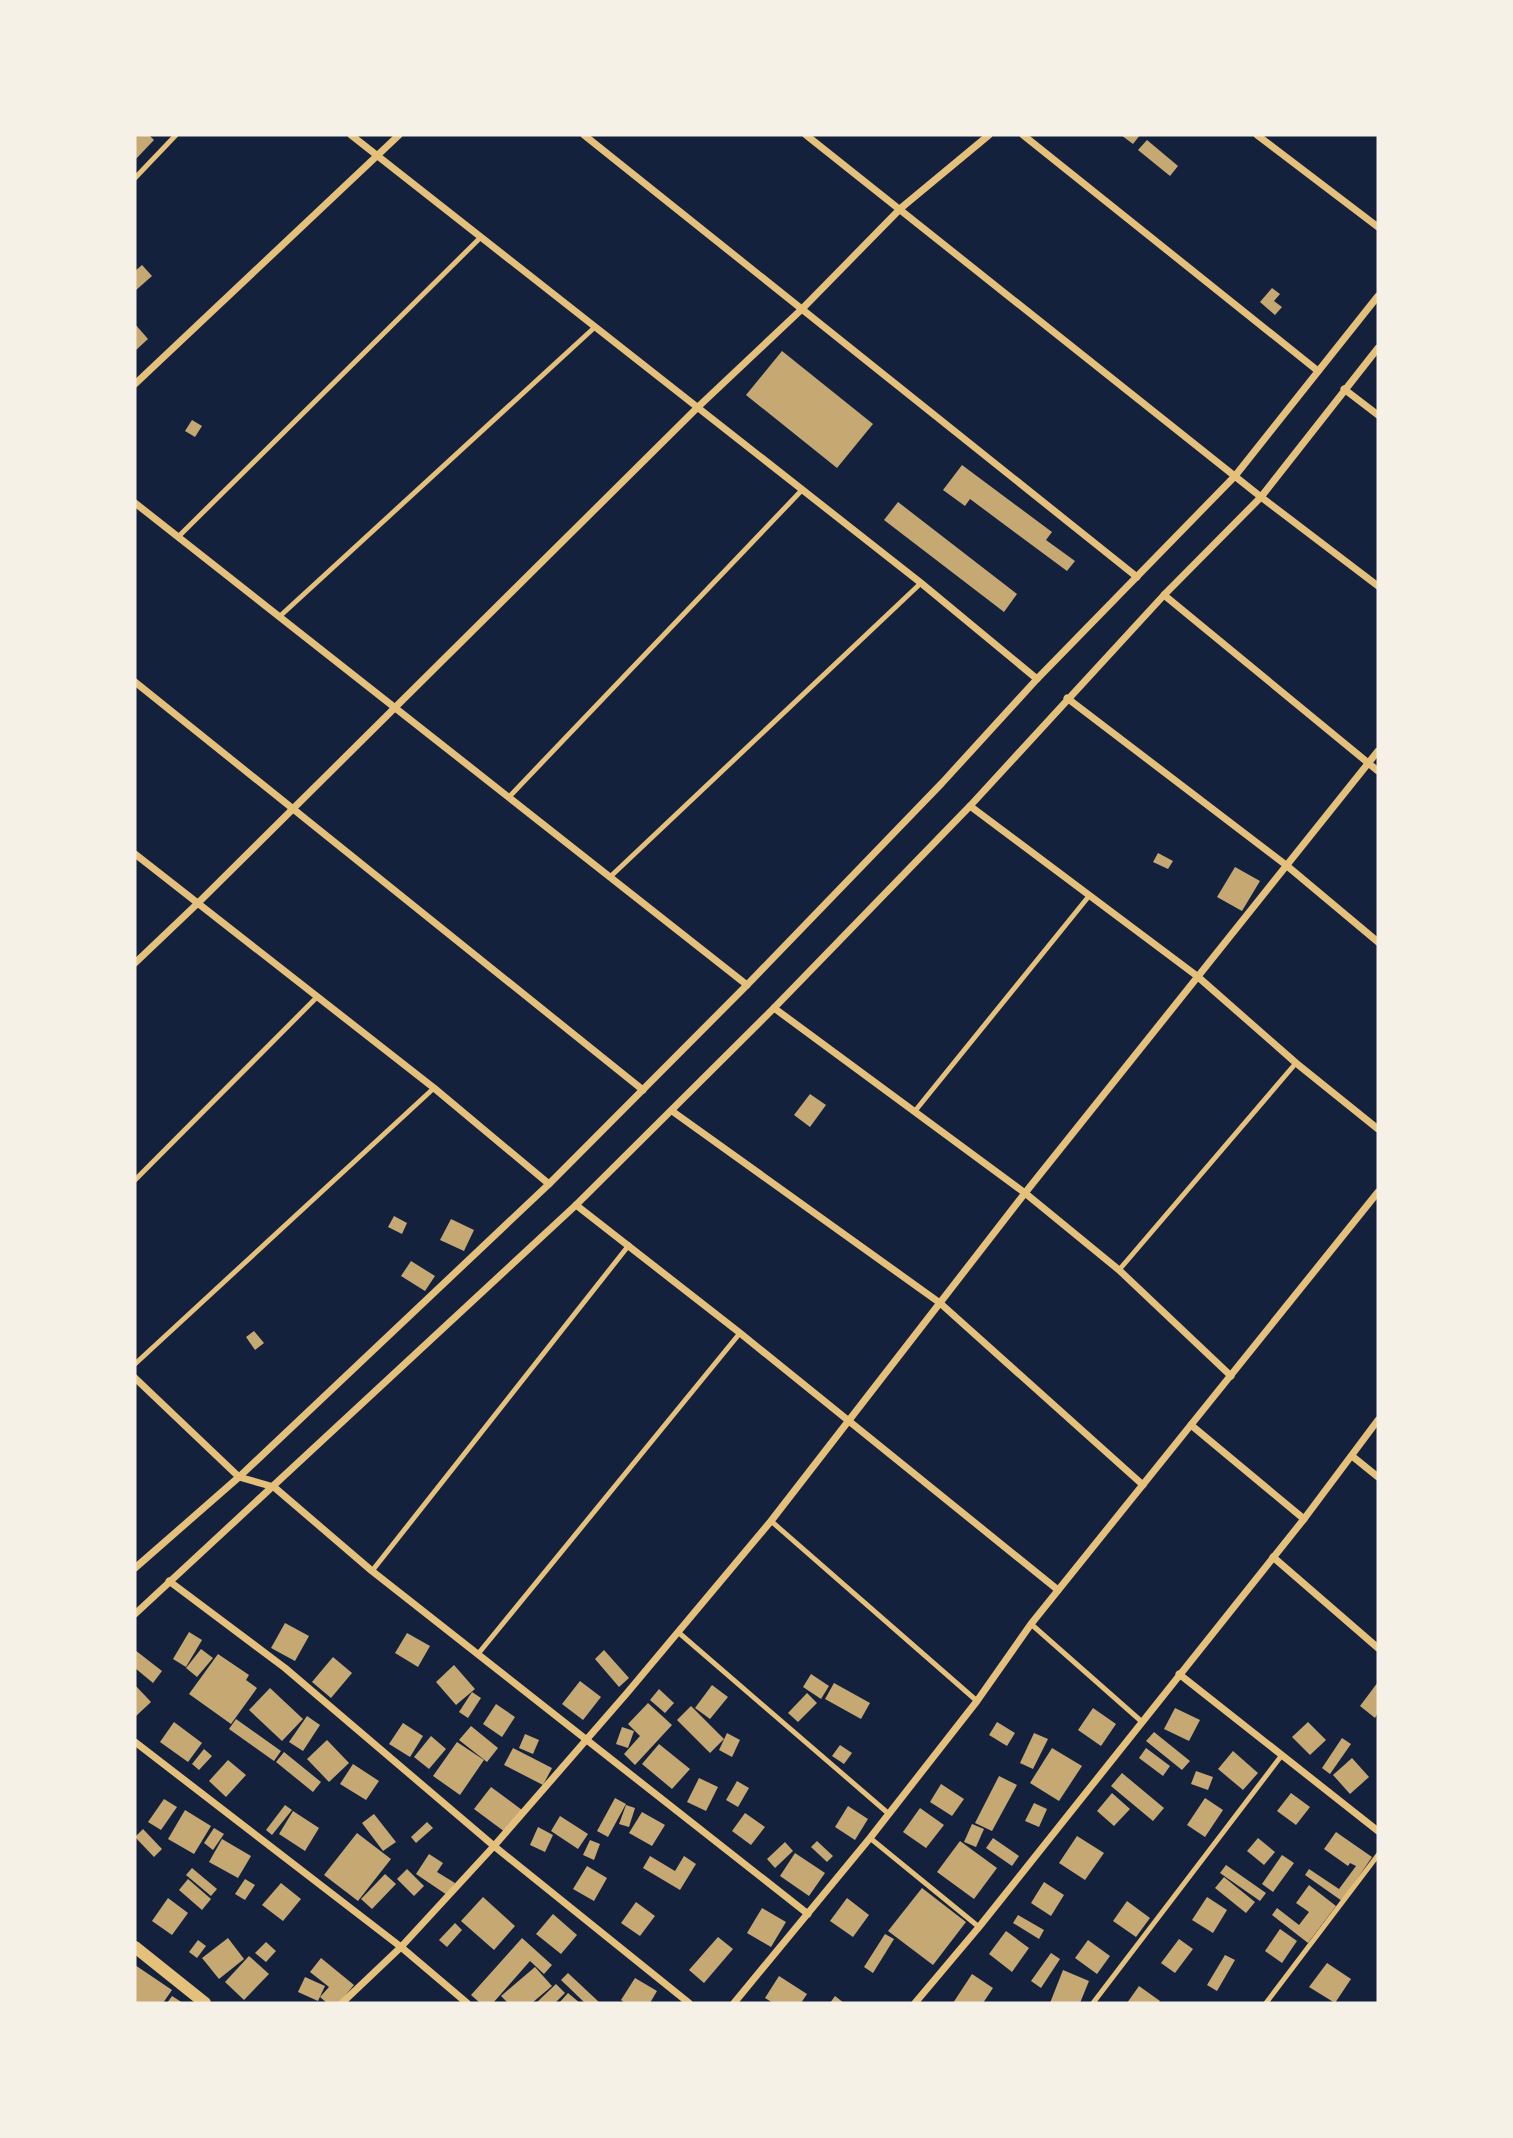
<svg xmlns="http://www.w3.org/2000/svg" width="1513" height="2138" font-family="'Asap Condensed',sans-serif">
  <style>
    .building { fill: #c6a872 }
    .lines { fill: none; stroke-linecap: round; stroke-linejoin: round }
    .service { stroke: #e5c07b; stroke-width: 5 }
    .minor { stroke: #e5c07b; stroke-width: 7 }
    .tertiary { stroke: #e5c07b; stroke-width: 12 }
  </style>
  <rect width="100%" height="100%" fill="#14213d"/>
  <g class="building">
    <polygon points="135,135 149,135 154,140 135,160"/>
    <polygon points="1121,135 1140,135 1133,144"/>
    <polygon points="1147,140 1178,166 1170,176 1138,150"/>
    <polygon points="142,265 152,276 135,291 135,271"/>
    <polygon points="1272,288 1280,294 1274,301 1282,307 1275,315 1260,302"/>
    <polygon points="135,324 148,339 135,351"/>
    <polygon points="782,351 873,424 837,468 746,395"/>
    <polygon points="192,420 202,426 195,437 185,431"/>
    <polygon points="962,465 1052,532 1046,540 1075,561 1067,571 970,499 965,506 943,490"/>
    <polygon points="898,502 1017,594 1004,612 884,520"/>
    <polygon points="1158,853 1173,861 1168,869 1153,862"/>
    <polygon points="1235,867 1260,881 1242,911 1217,897"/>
    <polygon points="810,1094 826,1105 810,1127 794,1115"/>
    <polygon points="394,1216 407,1223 402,1234 388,1227"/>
    <polygon points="451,1219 474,1230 464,1251 440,1240"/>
    <polygon points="411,1261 435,1276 425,1291 401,1276"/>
    <polygon points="254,1331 264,1343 255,1350 246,1337"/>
    <polygon points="285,1623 309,1636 295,1661 271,1648"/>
    <polygon points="189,1632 202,1640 186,1667 173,1659"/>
    <polygon points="407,1633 430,1646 418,1667 395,1653"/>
    <polygon points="201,1649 213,1658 197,1677 186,1668"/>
    <polygon points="135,1650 162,1671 153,1683 135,1668"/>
    <polygon points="604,1650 629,1678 619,1687 595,1659"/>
    <polygon points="218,1654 249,1675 246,1680 257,1688 231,1724 189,1694"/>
    <polygon points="333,1657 352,1673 331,1698 312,1682"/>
    <polygon points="454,1665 475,1689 456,1705 436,1682"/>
    <polygon points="811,1674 829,1686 821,1699 803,1687"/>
    <polygon points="580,1681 601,1697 583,1720 562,1704"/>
    <polygon points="1378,1682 1378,1713 1375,1718 1360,1706"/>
    <polygon points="834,1683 870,1703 861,1719 825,1699"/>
    <polygon points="135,1685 151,1702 135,1717"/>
    <polygon points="712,1685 728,1697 710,1719 695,1708"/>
    <polygon points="270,1688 303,1719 282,1741 249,1710"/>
    <polygon points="659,1689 674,1703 665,1713 650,1700"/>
    <polygon points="472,1692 481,1698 468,1718 459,1712"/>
    <polygon points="807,1693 817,1703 798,1722 788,1713"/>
    <polygon points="648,1703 672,1725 635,1765 624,1754 640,1736 628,1724"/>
    <polygon points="496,1704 515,1717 502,1737 483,1724"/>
    <polygon points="691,1706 724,1739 710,1753 677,1720"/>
    <polygon points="1093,1708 1116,1724 1101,1746 1078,1730"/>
    <polygon points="1175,1708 1200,1720 1189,1741 1164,1729"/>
    <polygon points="307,1716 320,1725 303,1751 289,1742"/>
    <polygon points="236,1719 281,1751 274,1761 229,1729"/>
    <polygon points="174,1722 202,1743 188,1762 160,1742"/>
    <polygon points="997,1722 1015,1733 1007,1746 989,1735"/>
    <polygon points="1308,1722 1326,1740 1310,1755 1292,1737"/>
    <polygon points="403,1723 423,1736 410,1757 389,1744"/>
    <polygon points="471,1726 498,1748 487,1762 459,1740"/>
    <polygon points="622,1727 634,1731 628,1748 616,1744"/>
    <polygon points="1154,1732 1190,1761 1182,1770 1146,1741"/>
    <polygon points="727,1733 740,1740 732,1757 719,1750"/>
    <polygon points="1034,1733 1048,1739 1033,1769 1020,1763"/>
    <polygon points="525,1734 539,1740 533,1754 519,1748"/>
    <polygon points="431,1736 446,1749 429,1769 414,1757"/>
    <polygon points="1342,1738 1351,1744 1330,1774 1322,1768"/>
    <polygon points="327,1740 349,1763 329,1782 307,1759"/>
    <polygon points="457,1742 484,1760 460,1795 433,1776"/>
    <polygon points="659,1744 690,1769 672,1789 642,1764"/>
    <polygon points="840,1745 852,1753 844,1764 832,1756"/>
    <polygon points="513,1748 552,1768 543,1785 504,1765"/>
    <polygon points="1052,1748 1082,1766 1059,1801 1030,1783"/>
    <polygon points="1146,1748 1170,1766 1163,1776 1139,1758"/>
    <polygon points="204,1749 212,1756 199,1770 192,1764"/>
    <polygon points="1233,1751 1258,1773 1243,1790 1218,1769"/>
    <polygon points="284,1752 321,1782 313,1792 276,1762"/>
    <polygon points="1352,1758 1369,1777 1350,1794 1333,1775"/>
    <polygon points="228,1760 246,1775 226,1797 209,1781"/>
    <polygon points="353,1764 379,1781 366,1800 340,1784"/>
    <polygon points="1196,1771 1213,1777 1208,1790 1191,1784"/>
    <polygon points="1122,1773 1164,1808 1153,1821 1111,1786"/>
    <polygon points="999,1776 1017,1785 992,1831 975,1823"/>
    <polygon points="699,1778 718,1787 706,1811 687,1802"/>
    <polygon points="737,1781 749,1788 738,1807 726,1800"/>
    <polygon points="941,1784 964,1799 952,1816 930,1802"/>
    <polygon points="491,1787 522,1810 505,1832 474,1809"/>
    <polygon points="1112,1793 1130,1809 1114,1826 1097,1811"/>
    <polygon points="1291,1793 1310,1807 1296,1825 1277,1811"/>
    <polygon points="615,1798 626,1804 608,1837 597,1831"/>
    <polygon points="1205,1798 1223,1810 1205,1837 1187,1825"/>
    <polygon points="164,1799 177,1807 161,1830 148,1822"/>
    <polygon points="1034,1803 1047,1809 1039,1827 1025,1821"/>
    <polygon points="285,1805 292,1810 272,1835 266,1830"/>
    <polygon points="626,1805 635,1808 629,1827 619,1824"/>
    <polygon points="848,1806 868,1819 855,1840 835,1827"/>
    <polygon points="920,1808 944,1825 926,1848 903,1832"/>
    <polygon points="185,1810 211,1826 194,1854 168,1839"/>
    <polygon points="293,1811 319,1828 305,1851 279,1834"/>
    <polygon points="642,1812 665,1825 652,1846 629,1833"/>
    <polygon points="745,1813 765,1827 751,1845 732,1831"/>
    <polygon points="374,1814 396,1842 383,1851 362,1823"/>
    <polygon points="560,1816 588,1834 578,1849 551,1831"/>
    <polygon points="427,1822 433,1828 416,1843 411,1837"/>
    <polygon points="972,1824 984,1829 976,1847 964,1842"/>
    <polygon points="538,1827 553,1835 545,1852 530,1845"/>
    <polygon points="214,1828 224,1834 213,1850 204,1843"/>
    <polygon points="143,1829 162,1849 154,1857 135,1837"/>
    <polygon points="1336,1832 1372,1857 1342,1901 1305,1875 1309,1869 1339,1889 1356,1866 1350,1863 1348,1866 1324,1849"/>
    <polygon points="357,1833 391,1859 358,1901 324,1875"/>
    <polygon points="1077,1836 1104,1853 1085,1880 1059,1863"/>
    <polygon points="993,1838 1019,1856 1012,1866 986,1848"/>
    <polygon points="1258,1838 1275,1852 1264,1865 1247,1851"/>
    <polygon points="222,1839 251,1856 238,1878 209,1862"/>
    <polygon points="590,1840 600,1844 594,1860 583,1855"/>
    <polygon points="817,1841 833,1856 827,1862 811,1847"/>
    <polygon points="960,1841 997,1868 974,1899 937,1872"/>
    <polygon points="785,1842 793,1851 775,1868 767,1859"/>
    <polygon points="795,1853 825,1873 809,1896 780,1876"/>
    <polygon points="429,1854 443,1863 437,1872 455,1883 447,1895 416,1874"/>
    <polygon points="1282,1855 1294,1863 1273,1892 1262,1884"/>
    <polygon points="650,1856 675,1871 684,1856 696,1864 680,1890 643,1868"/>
    <polygon points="1226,1865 1266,1893 1260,1901 1220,1873"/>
    <polygon points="587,1866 607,1878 594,1901 573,1889"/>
    <polygon points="192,1868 217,1889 211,1896 186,1875"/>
    <polygon points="407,1869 424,1886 414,1896 397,1879"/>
    <polygon points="385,1874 396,1884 372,1909 361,1899"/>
    <polygon points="1224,1877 1255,1902 1246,1913 1215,1888"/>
    <polygon points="188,1879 211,1899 202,1910 179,1890"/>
    <polygon points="245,1879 255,1885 245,1900 235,1894"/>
    <polygon points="1044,1882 1064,1895 1051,1916 1031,1903"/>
    <polygon points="281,1883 301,1899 283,1921 262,1905"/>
    <polygon points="1309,1885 1336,1906 1308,1943 1272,1915 1277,1908 1299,1925 1309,1912 1296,1903"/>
    <polygon points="922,1888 966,1922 933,1965 888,1931"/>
    <polygon points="483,1897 515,1926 494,1950 461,1921"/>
    <polygon points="1207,1897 1227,1910 1213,1933 1192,1920"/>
    <polygon points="168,1898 188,1913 172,1935 152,1921"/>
    <polygon points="847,1898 869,1915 853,1937 830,1921"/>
    <polygon points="1127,1901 1150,1918 1136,1937 1113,1921"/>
    <polygon points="636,1902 655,1916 640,1936 621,1923"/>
    <polygon points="762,1908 786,1922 771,1947 747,1933"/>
    <polygon points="553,1914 577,1935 561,1954 536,1934"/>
    <polygon points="1018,1915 1044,1930 1039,1939 1013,1923"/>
    <polygon points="455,1923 462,1930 447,1947 439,1940"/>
    <polygon points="1280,1929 1297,1941 1282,1963 1265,1951"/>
    <polygon points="1006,1931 1029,1948 1012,1972 989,1954"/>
    <polygon points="885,1934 894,1939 873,1973 864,1967"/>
    <polygon points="718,1937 733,1949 704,1983 689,1970"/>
    <polygon points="228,1938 244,1959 219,1979 202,1958"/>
    <polygon points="522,1938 552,1965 544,1974 530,1961 493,2003 480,2003 471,1995"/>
    <polygon points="1179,1939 1193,1949 1175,1973 1161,1963"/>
    <polygon points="198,1940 206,1946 197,1958 189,1952"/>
    <polygon points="1088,1940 1110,1956 1097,1974 1075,1958"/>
    <polygon points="266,1942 276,1951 266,1962 255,1953"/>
    <polygon points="1051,1953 1060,1959 1041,1988 1031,1981"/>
    <polygon points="1225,1955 1235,1960 1217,1991 1207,1985"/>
    <polygon points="249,1956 269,1974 244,2000 225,1982"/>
    <polygon points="321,1958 354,1985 339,2003 327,2003 320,1997 329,1987 310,1972"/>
    <polygon points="1327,1963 1351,1979 1335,2003 1309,1987"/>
    <polygon points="135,1965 172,1990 163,2003 135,2003"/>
    <polygon points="535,1967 552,1986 532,2003 508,2003 501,1996"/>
    <polygon points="1063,1970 1089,1981 1080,2003 1050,2003"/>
    <polygon points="568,1973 600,2003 585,2003 561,1980"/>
    <polygon points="972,1974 993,1988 983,2003 953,2003"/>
    <polygon points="779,1976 807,1994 801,2003 773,2003 765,1998"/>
    <polygon points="305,1977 325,1986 318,2001 298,1992"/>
    <polygon points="635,1978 657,1991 650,2003 625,2003 621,2000"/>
    <polygon points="556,1984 565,1993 555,2003 536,2003"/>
    <polygon points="1139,1986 1160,2001 1158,2003 1127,2003"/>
    <polygon points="568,1993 580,2003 559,2003"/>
    <polygon points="172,1996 183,2003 167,2003"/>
    <polygon points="835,1996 844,2003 830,2003"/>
  </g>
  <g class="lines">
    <g class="service">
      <polyline points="135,178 176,135"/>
      <polyline points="178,537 481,237"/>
      <polyline points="279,617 595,327"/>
      <polyline points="509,797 802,490"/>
      <polyline points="610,877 921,583"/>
      <polyline points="915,1111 1089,896"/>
      <polyline points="135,1180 317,997"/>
      <polyline points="1119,1270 1296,1063"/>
      <polyline points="135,1364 434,1088"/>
      <polyline points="771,1521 977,1701"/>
      <polyline points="372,1571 629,1245"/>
      <polyline points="1031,1624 1141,1721"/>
      <polyline points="678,1632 889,1814"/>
      <polyline points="478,1654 740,1333"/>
      <polyline points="870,1838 979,1927"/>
      <polyline points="1093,2003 1282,1755"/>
      <polyline points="1266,2003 1378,1855"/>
    </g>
    <g class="minor">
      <polyline points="351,135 921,583 1037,679"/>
      <polyline points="584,135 1137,577"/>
      <polyline points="806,135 1261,497 1378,586"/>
      <polyline points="1023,135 1318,371"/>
      <polyline points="1257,135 1378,227"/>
      <polyline points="135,384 399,135"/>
      <polyline points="1344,389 1378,415"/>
      <polyline points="135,503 747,985"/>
      <polyline points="1164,595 1378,771"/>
      <polyline points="135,682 643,1090"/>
      <polyline points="1067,698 1286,865 1378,942"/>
      <polyline points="970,806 1197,976 1296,1063 1378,1129"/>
      <polyline points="135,854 434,1088 549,1184"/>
      <polyline points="135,963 197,904 698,407 803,308 901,208 989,135"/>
      <polyline points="774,1008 1025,1193 1119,1270 1231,1376"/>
      <polyline points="672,1111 940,1303 1143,1485"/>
      <polyline points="576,1205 740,1333 1058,1590"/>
      <polyline points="135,1378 239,1477 274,1487 372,1571 808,1914"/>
      <polyline points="1191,1425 1304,1519"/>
      <polyline points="1352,1456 1378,1477"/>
      <polyline points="1273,1557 1378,1648"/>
      <polyline points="135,1568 239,1477 549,1184 747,985 942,783 1037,679 1235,476 1378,296"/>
      <polyline points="169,1581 285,1668 494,1846 689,2003"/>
      <polyline points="135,1614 576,1205 774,1008 970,806 1164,595 1261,497 1378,348"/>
      <polyline points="1179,1674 1378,1831"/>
      <polyline points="135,1742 401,1947 467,2003"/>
      <polyline points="342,2003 401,1947 494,1846 627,1693 771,1521 1025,1193 1378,751"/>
      <polyline points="734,2003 870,1838 977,1701 1031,1624 1378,1192"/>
      <polyline points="915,2003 979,1927 1304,1519 1378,1420"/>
    </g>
    <polyline class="tertiary" points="135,1947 205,2003"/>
  </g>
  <rect width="1513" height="2138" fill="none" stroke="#f6f1e7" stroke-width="273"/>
</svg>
